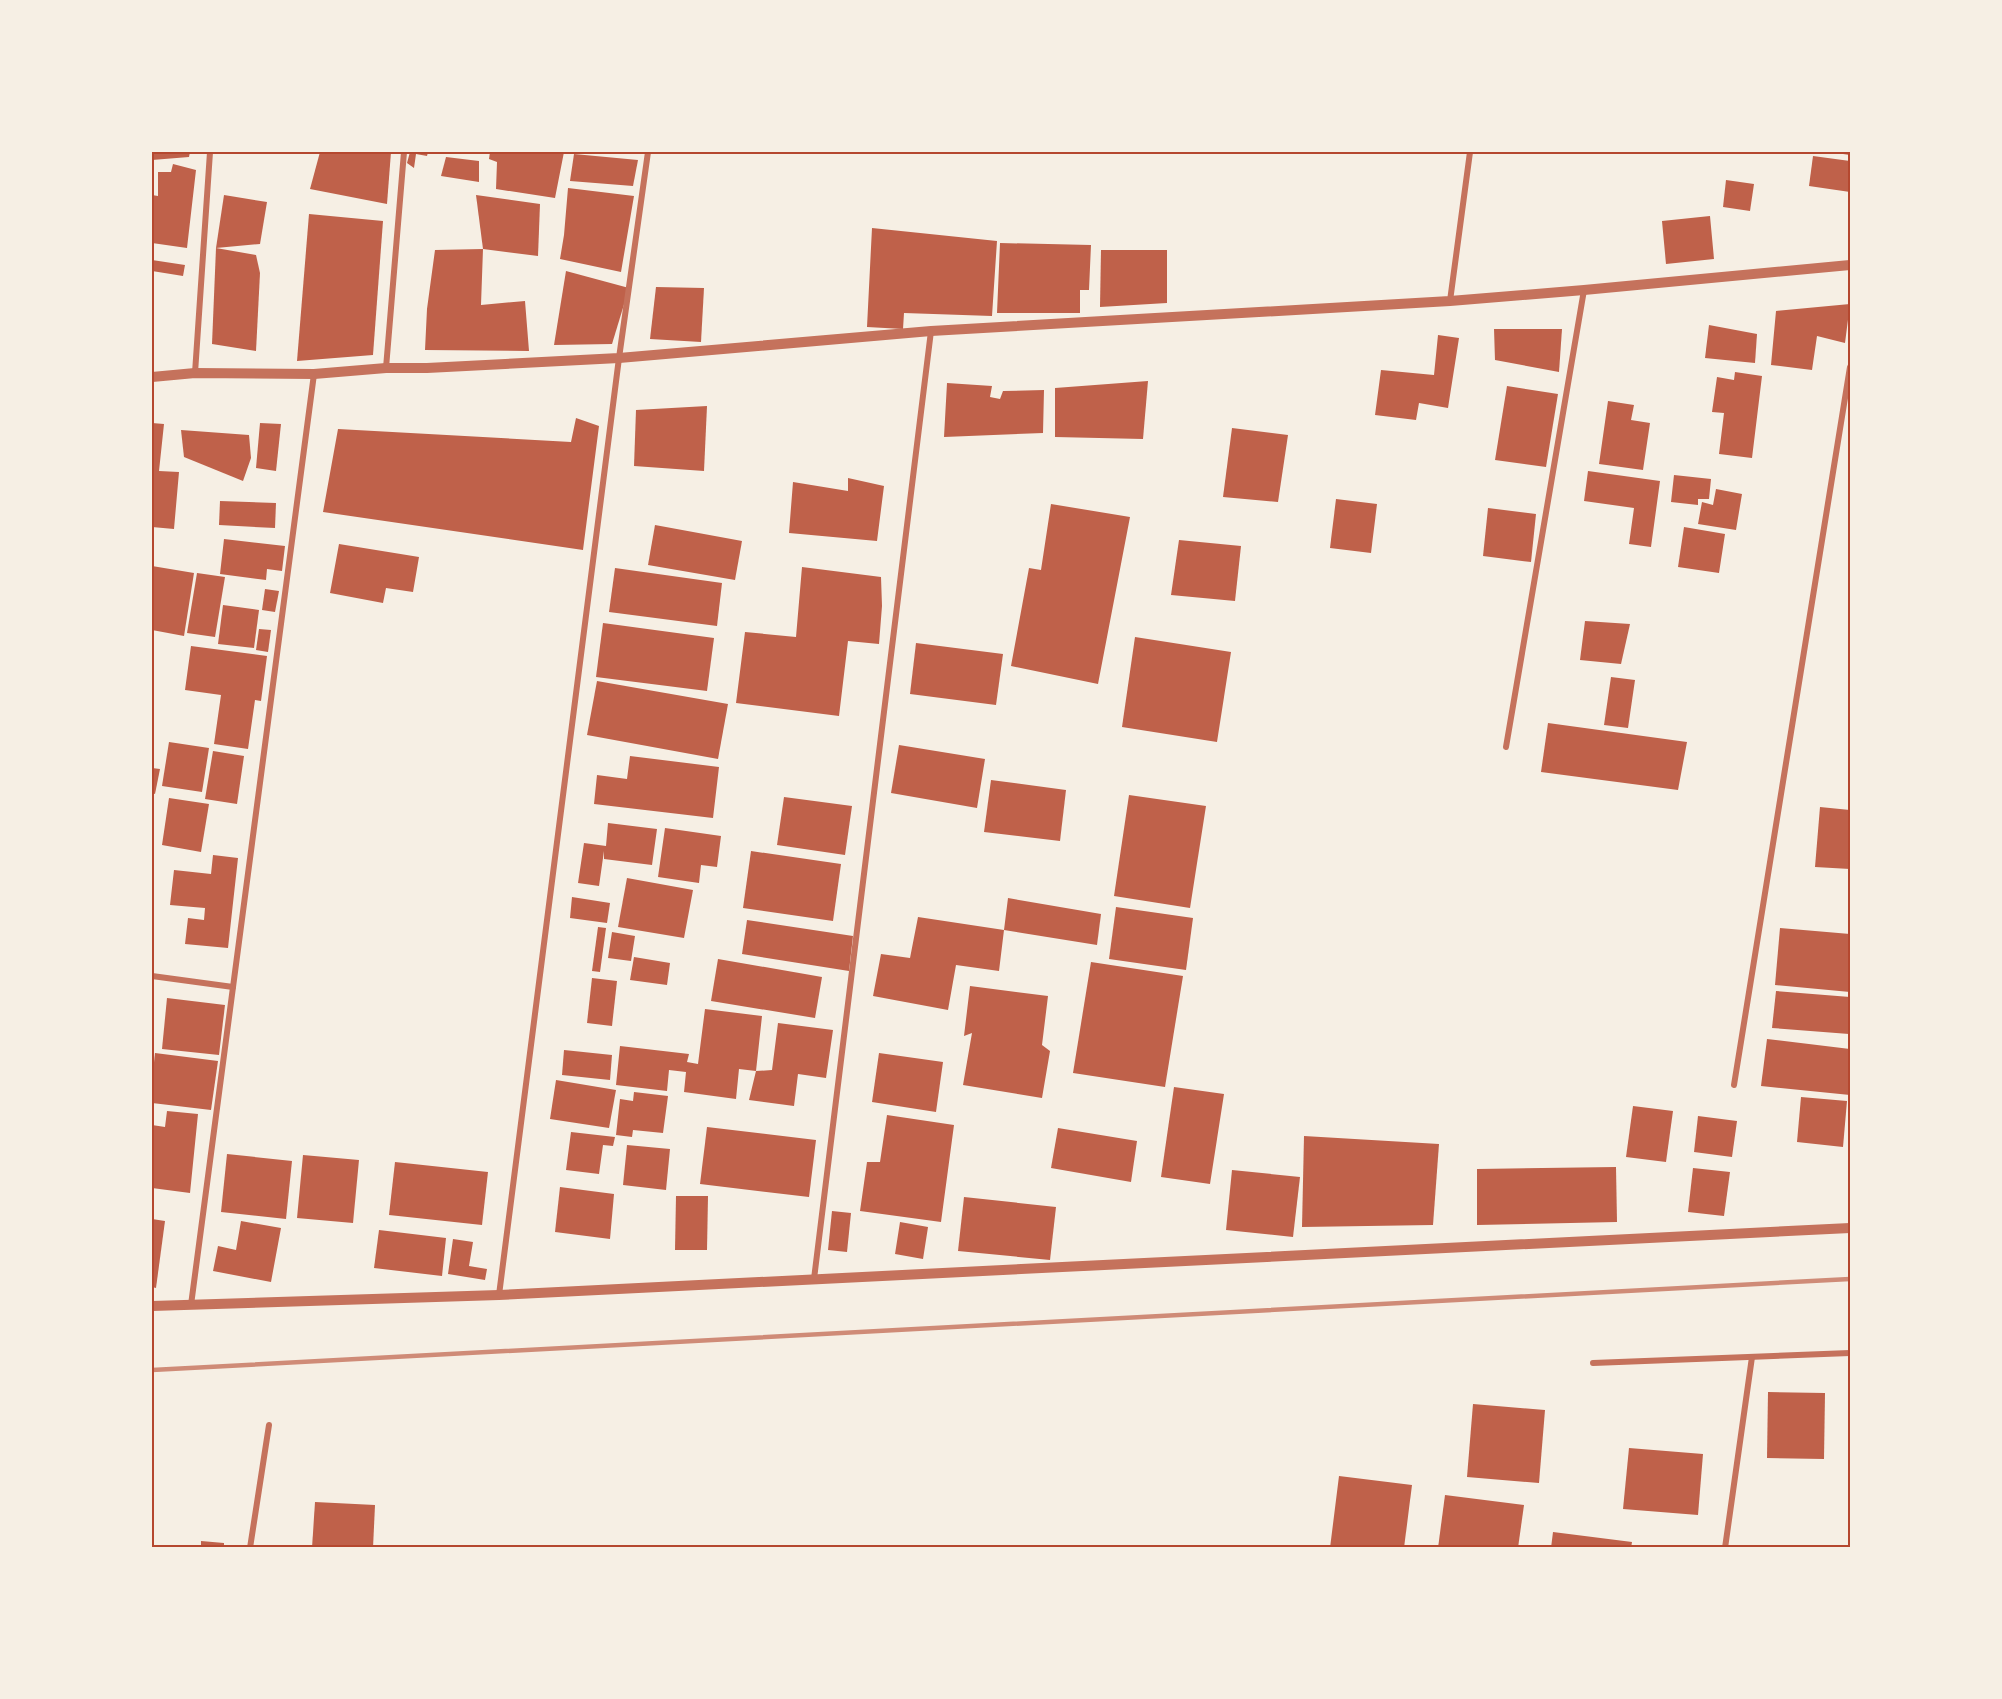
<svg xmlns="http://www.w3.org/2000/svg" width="2002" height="1699" font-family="'Asap Condensed',sans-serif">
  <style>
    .building { fill: #bf614a }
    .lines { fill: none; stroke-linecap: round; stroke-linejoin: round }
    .minor { stroke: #c5725c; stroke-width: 6 }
    .tertiary { stroke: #c5725c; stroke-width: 10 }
    .rail { stroke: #cf8b77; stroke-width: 4.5 }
    .neatline { fill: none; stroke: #b5482f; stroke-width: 2 }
  </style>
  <rect width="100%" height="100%" fill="#f6efe4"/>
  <g class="building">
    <polygon points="152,152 190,152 189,157 152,160"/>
    <polygon points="320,152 391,152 387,204 310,189"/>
    <polygon points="410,152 428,152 427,156 416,154 414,168 407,163"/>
    <polygon points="490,152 564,152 555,198 496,189 497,162 489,159"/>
    <polygon points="1836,152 1850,152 1850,155 1836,153"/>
    <polygon points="574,154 638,160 633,186 570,181"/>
    <polygon points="1813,156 1850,161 1850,192 1809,186"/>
    <polygon points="446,157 479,161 479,182 441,176"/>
    <polygon points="173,164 196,170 187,248 152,243 152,195 158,196 158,172 171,172"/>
    <polygon points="1726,180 1754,184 1750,211 1723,207"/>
    <polygon points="568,188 634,196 621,272 560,259 564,235"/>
    <polygon points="224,195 267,202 260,244 216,248"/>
    <polygon points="476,195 540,204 538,256 483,249"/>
    <polygon points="309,214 383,221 373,355 297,361"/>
    <polygon points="1710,216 1714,259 1666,264 1662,221"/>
    <polygon points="872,228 997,241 992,316 904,313 903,329 867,327"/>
    <polygon points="1000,243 1091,245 1089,290 1080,290 1080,313 997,313"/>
    <polygon points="216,248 256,255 260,273 256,351 212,344"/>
    <polygon points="483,249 481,305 525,301 529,351 425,350 427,309 435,250"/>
    <polygon points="1101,250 1167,250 1167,303 1100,307"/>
    <polygon points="152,260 185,265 183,276 152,271"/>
    <polygon points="566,271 629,288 612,344 554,345"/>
    <polygon points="656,287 704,288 701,342 650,339"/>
    <polygon points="1850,304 1845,343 1817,336 1812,370 1771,365 1776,311"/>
    <polygon points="1709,325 1757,334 1755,363 1705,358"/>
    <polygon points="1494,329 1562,329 1559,372 1495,360"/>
    <polygon points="1438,335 1459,338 1448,408 1419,403 1416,420 1375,415 1381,370 1434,375"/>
    <polygon points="1735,372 1762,376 1752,458 1719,454 1724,413 1712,412 1717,377 1734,380"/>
    <polygon points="1148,381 1143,439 1055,437 1055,388"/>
    <polygon points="947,383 992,386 990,397 1000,399 1003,391 1044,390 1043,433 944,437"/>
    <polygon points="1507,386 1558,394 1546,467 1495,460"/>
    <polygon points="1608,401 1634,405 1631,420 1650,423 1643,470 1599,464"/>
    <polygon points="707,406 704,471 634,466 636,410"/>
    <polygon points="576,418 599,426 583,550 323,512 338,429 571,442"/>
    <polygon points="152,423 164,424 159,471 179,472 174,529 152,527"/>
    <polygon points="260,423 281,424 276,471 256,468"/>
    <polygon points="1232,428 1288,435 1278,502 1223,497"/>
    <polygon points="181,430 249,435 251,458 243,481 184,457"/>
    <polygon points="1588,471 1660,481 1651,547 1629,544 1634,508 1584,501"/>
    <polygon points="1674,475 1711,479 1709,499 1698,499 1698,505 1671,502"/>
    <polygon points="848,478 884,486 877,541 789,533 793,482 848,491"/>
    <polygon points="1716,489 1742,494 1736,530 1698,524 1702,502 1713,505"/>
    <polygon points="1336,499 1377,504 1371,553 1330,548"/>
    <polygon points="220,501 276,503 275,528 219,525"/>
    <polygon points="1051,504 1130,517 1098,684 1011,666 1029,568 1041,570"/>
    <polygon points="1488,508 1536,514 1531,562 1483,556"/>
    <polygon points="655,525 742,541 735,580 648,565"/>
    <polygon points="1684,527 1725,534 1719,573 1678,567"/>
    <polygon points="224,539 285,546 282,571 267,569 266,580 220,574"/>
    <polygon points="1179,540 1241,546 1235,601 1171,595"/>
    <polygon points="339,544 419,557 413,592 386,588 383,603 330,593"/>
    <polygon points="152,566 194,573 184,636 152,630"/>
    <polygon points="802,567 881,577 882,606 879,644 848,641 839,716 736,703 745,632 796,637"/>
    <polygon points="615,568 722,583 717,626 609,612"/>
    <polygon points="197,573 225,577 215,637 187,633"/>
    <polygon points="265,589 279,591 275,612 262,610"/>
    <polygon points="223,605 259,610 254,648 218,644"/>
    <polygon points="1585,621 1630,624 1621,664 1580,660"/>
    <polygon points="603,623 714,638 707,691 596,677"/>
    <polygon points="259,629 271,630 268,652 256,650"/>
    <polygon points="1135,637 1231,652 1217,742 1122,727"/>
    <polygon points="916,643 1003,654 996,705 910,694"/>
    <polygon points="191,646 267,656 261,701 255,700 248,749 214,744 221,695 185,690"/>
    <polygon points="1611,677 1635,680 1628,728 1604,725"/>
    <polygon points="597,681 728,704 718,759 587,735"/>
    <polygon points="1548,723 1687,742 1678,790 1541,772"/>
    <polygon points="169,742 209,748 202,792 162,786"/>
    <polygon points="899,745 985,759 977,808 891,793"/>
    <polygon points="213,751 244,756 237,804 205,799"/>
    <polygon points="630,756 719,767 713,818 594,804 597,775 627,779"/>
    <polygon points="152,768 160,769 155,794 152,793"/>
    <polygon points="991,780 1066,790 1060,841 984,832"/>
    <polygon points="1129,795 1206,806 1190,908 1114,896"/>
    <polygon points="784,797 852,806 845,855 777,845"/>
    <polygon points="169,798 209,804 201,852 162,845"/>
    <polygon points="1820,807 1850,810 1850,869 1815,867"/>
    <polygon points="608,823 657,829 652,865 604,859 604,851 599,886 578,883 584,843 606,846"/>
    <polygon points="665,828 721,836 717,867 701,865 699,883 658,877"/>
    <polygon points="751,851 841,864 833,921 743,908"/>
    <polygon points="213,855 238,858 228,948 185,944 188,918 204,920 205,908 170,905 174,870 211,874"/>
    <polygon points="627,878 693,890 684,938 618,927"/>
    <polygon points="572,897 610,903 607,923 570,918"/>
    <polygon points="1008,898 1101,914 1097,945 1004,930"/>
    <polygon points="1116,907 1193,918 1186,970 1109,959"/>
    <polygon points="918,917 1004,930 999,971 956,965 948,1010 873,996 881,954 910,958"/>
    <polygon points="747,920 853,936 849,971 742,954"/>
    <polygon points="598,927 606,928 600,972 592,971"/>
    <polygon points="1780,928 1850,934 1850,992 1775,985"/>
    <polygon points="612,932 635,936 631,961 608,958"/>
    <polygon points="634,957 670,963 667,985 630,980"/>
    <polygon points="718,959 822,977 815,1018 711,1001"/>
    <polygon points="1091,962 1183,976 1165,1087 1073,1073"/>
    <polygon points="592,978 617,981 612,1026 587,1023"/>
    <polygon points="970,986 1048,996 1042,1045 1050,1051 1042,1098 963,1085 972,1033 964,1036"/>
    <polygon points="1776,991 1850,997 1849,1034 1772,1028"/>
    <polygon points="167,998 225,1005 219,1055 162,1049"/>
    <polygon points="705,1009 762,1016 756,1071 739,1069 736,1099 684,1092 686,1072 669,1070 667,1091 616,1085 620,1046 689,1054 687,1062 698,1064"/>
    <polygon points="778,1023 833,1030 826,1078 798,1074 794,1106 749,1100 756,1071 772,1070"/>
    <polygon points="1767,1039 1850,1049 1850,1095 1761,1086"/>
    <polygon points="564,1050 612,1055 610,1080 562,1075"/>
    <polygon points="155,1053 218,1061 211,1110 152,1103 152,1081"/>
    <polygon points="879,1053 943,1062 936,1112 872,1102"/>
    <polygon points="556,1080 616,1090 609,1128 550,1119"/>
    <polygon points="1174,1087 1224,1094 1210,1184 1161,1177"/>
    <polygon points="634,1092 668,1096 663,1133 633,1130 632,1137 616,1135 620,1099 633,1101"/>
    <polygon points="1801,1097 1847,1101 1843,1147 1797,1142"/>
    <polygon points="1633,1106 1673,1111 1666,1162 1626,1157"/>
    <polygon points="167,1111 198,1114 190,1193 152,1188 152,1125 165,1127"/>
    <polygon points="887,1115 954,1125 941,1222 860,1211 867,1162 880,1162"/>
    <polygon points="1698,1116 1737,1121 1732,1157 1694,1152"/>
    <polygon points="707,1127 816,1140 809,1197 700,1184"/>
    <polygon points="1058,1128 1137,1141 1131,1182 1051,1168"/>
    <polygon points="571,1132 615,1137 613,1146 603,1145 599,1174 566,1170"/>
    <polygon points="1304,1136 1439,1144 1433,1225 1302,1227"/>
    <polygon points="627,1145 670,1149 666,1190 623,1185"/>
    <polygon points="227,1154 292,1161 286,1219 221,1212"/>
    <polygon points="303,1155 359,1160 353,1223 297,1218"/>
    <polygon points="395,1162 488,1172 482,1225 389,1215"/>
    <polygon points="1616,1167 1617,1222 1477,1225 1477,1169"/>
    <polygon points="1693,1168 1730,1172 1724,1216 1688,1212"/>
    <polygon points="1232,1170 1300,1177 1293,1237 1226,1230"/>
    <polygon points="560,1187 614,1194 610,1239 555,1232"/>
    <polygon points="676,1196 708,1196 707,1250 675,1250"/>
    <polygon points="964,1197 1056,1207 1050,1260 958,1251"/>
    <polygon points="832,1211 851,1213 847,1252 828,1250"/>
    <polygon points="152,1219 165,1221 156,1288 152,1287"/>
    <polygon points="241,1221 281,1228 271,1282 213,1271 218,1246 236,1250"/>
    <polygon points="900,1222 928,1227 923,1259 895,1254"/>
    <polygon points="379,1230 446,1238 442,1276 374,1268"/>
    <polygon points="453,1239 473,1242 469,1266 487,1269 485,1280 448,1274"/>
    <polygon points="1768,1392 1825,1393 1824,1459 1767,1458"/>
    <polygon points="1473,1404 1545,1410 1539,1483 1467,1477"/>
    <polygon points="1629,1448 1703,1454 1698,1515 1623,1509"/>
    <polygon points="1339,1476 1412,1485 1404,1548 1330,1548"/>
    <polygon points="1445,1495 1524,1505 1518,1548 1438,1548"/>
    <polygon points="315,1502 375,1505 373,1548 312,1548"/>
    <polygon points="1553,1532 1632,1542 1631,1548 1551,1548"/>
    <polygon points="201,1541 224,1543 224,1548 201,1548"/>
  </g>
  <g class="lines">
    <g class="minor">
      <polyline points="1450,301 1470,152"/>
      <polyline points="386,368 404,152"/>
      <polyline points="195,373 210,152"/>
      <polyline points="1506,747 1584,290"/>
      <polyline points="152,976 233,987"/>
      <polyline points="1734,1085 1850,367"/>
      <polyline points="814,1279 931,331"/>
      <polyline points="499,1295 619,358 648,152"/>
      <polyline points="191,1305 314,374"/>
      <polyline points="1593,1363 1850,1353"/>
      <polyline points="250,1548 269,1425"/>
      <polyline points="1725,1548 1752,1357"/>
    </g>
    <g class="tertiary">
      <polyline points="152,377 195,373 314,374 386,368 427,368 619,358 931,331 1450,301 1584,290 1850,265"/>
      <polyline points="152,1306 499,1295 1850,1228"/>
    </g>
    <polyline class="rail" points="152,1370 1850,1279"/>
  </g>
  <rect width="2002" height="1699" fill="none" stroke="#f6efe4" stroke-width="306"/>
  <rect x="153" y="153" width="1696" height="1393" class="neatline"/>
</svg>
